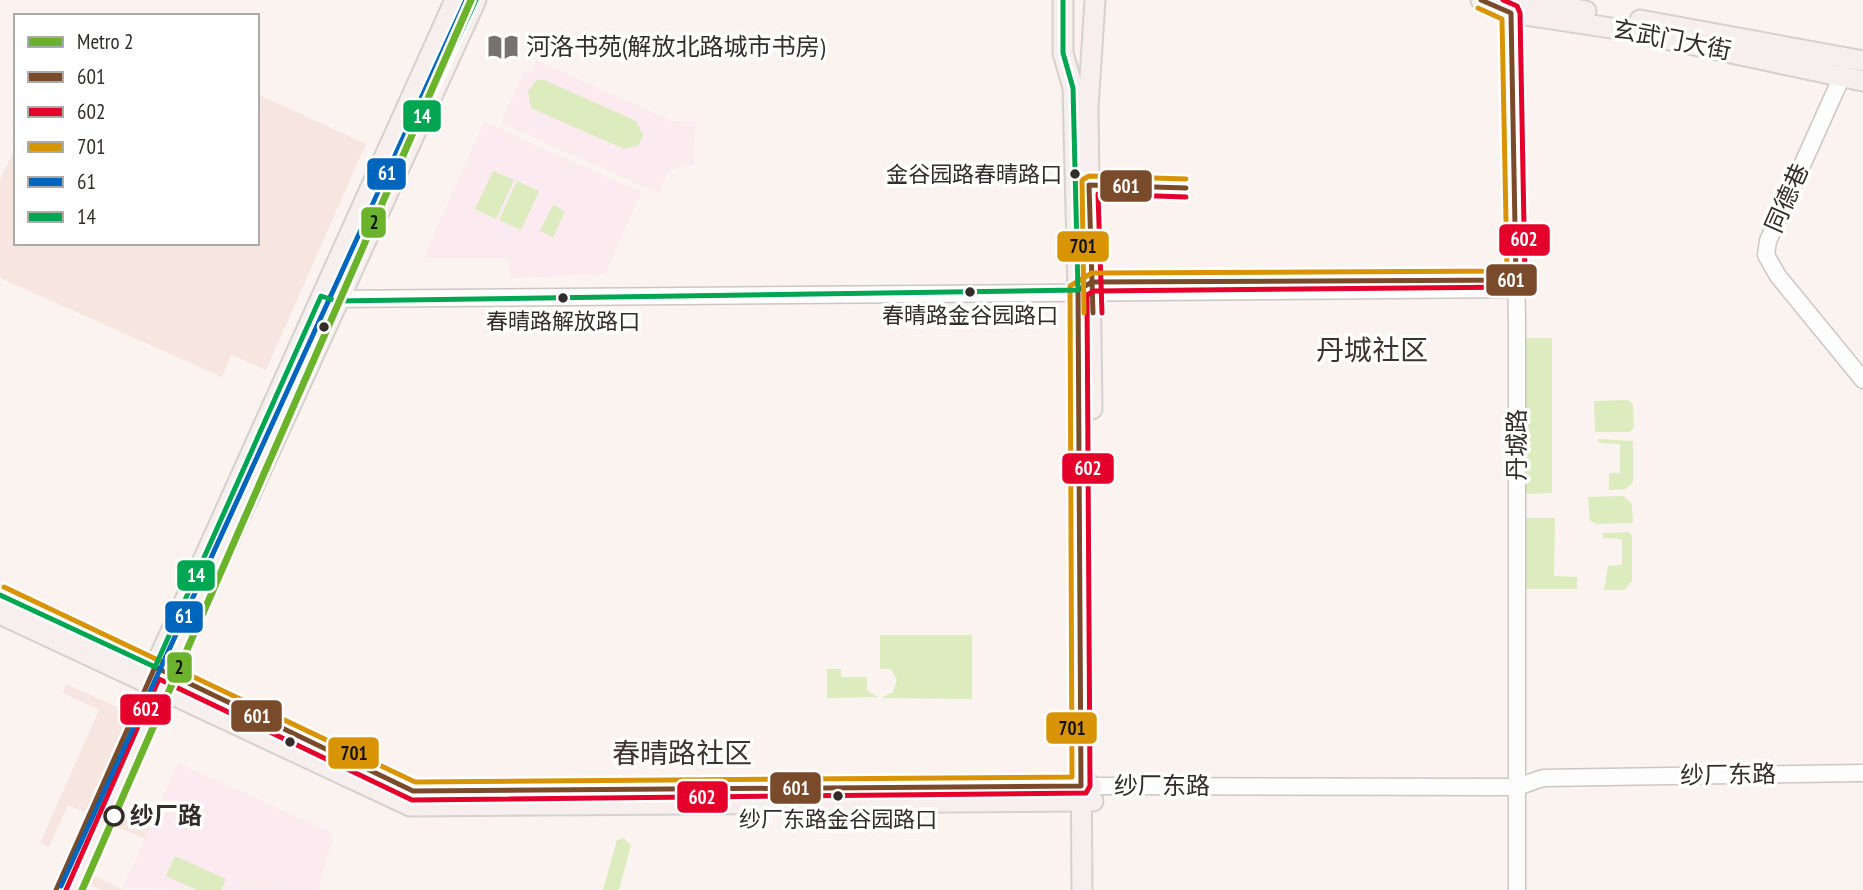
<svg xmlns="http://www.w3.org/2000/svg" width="1863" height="890" font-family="'PT Sans Narrow','Noto Sans SC',sans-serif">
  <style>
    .built { fill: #f6e6df }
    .education { fill: #fbeaef }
    .green { fill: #ddecbe }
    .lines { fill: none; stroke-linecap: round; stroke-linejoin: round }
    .minor-casing { stroke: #ccc6c4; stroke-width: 19 }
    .major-casing { stroke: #d4d1cf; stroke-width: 23 }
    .minor { stroke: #fefdfd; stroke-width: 16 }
    .major { stroke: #f6efed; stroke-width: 19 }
    .bus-1-casing { stroke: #fff; stroke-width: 10 }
    .bus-2-casing { stroke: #fff; stroke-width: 10 }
    .bus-3-casing { stroke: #fff; stroke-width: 10 }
    .bus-4-casing { stroke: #fff; stroke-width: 10 }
    .bus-5-casing { stroke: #fff; stroke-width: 10 }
    .bus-1 { stroke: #7a4b2a; stroke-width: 5 }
    .bus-2 { stroke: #e4002b; stroke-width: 5 }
    .bus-3 { stroke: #d99406; stroke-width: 5 }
    .bus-4 { stroke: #0065bd; stroke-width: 5 }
    .bus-5 { stroke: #00a651; stroke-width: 5 }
    .metro-1-casing { stroke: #fff; stroke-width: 12 }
    .metro-1 { stroke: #6cb32c; stroke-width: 7 }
    .bus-dot { fill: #322d2a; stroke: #fff; stroke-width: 2.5 }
    .stop-dot { fill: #fff; stroke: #322d2a; stroke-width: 3.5 }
    .labels { text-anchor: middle; stroke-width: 7; stroke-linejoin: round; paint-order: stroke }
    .bus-label { font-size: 22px; fill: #322d2a; stroke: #fff }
    .street-label { font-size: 24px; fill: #322d2a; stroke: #fff }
    .poi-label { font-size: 24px; fill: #322d2a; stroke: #fff; text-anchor: start }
    .stop-label { font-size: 24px; font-weight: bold; fill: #322d2a; stroke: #fff; text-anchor: start }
    .quarter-label { font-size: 28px; fill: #3f332e; stroke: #fff }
    .line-badge { stroke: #fff; stroke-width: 2.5 }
    .badge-label { font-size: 19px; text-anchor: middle; font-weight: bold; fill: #fff }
    .pale-badge-label { font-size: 19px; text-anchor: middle; font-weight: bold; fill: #111 }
  </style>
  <rect width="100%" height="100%" fill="#faf3f0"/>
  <g class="built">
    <polygon points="257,94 366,144 266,370 231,355 222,377 0,278 0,180 16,146 16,243 257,243"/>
    <polygon points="66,684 159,726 119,817 142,827 152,805 160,808 147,840 115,826 93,876 124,890 101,890 90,885 87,890 57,890 90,814 68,805 49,847 40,843 99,710 63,693"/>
  </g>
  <g class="education">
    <polygon points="537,61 672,121 695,122 694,164 669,170 659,193 501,123 524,71 531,74"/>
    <polygon points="484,122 641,192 605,274 511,278 508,258 424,258"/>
    <polygon points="178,763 334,834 318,890 123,888"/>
  </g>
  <g class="green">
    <polygon points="537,80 544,80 636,121 643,135 639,145 624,149 531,108 528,91"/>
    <polygon points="493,171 514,180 496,219 475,209"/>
    <polygon points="517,181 539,191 521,230 499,220"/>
    <polygon points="553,205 565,211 553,237 540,231"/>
    <polygon points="1521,338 1552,338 1552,493 1527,494 1523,489"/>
    <polygon points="1628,400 1633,405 1634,427 1630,432 1595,432 1594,401"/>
    <polygon points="1598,439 1633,441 1633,482 1626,489 1609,490 1609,473 1620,473 1620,444 1599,443"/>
    <polygon points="1623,496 1632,504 1633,523 1598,524 1590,521 1588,497"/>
    <polygon points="1527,518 1555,518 1554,576 1577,577 1577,589 1525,589 1523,521"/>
    <polygon points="1629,532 1632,536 1632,581 1624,590 1604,590 1608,566 1622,565 1622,539 1603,538 1603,533"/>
    <polygon points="880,635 972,635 972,699 881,698 893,692 897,680 891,669 880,669"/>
    <polygon points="827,669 841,669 841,677 867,677 867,691 878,697 827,698"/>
    <polygon points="623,838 631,845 619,890 603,890 617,840"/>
    <polygon points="175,856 226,879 221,890 197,890 166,876"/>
  </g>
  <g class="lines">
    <g class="minor-casing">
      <g id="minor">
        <polyline points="1513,2 1511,13 1517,320 1517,890"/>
        <polyline points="1843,74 1768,241 1766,255 1778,276 1863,380"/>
        <polyline points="329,299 1516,289"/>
        <polyline points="1092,786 1517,787 1543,778 1863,773"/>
      </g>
    </g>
    <g class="major-casing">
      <g id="major">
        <polyline points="1063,0 1063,53 1073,88 1078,290 1082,890"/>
        <polyline points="1481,0 1511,13 1618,29 1863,81"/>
        <polyline points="1522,0 1586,11"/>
        <polyline points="1640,20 1863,61"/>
        <polyline points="1092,409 1088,108 1095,0"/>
        <polyline points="0,595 413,791 1092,786"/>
        <polyline points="0,614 410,806 1093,801"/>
        <polyline points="150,678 455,0"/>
        <polyline points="69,890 476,0"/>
      </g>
    </g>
    <use href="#minor" class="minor"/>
    <use href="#major" class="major"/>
    <g class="bus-1-casing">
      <g id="bus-1">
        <polyline points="1093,313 1089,185 1186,188"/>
        <polyline points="56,890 155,667 413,791 1081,786 1078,290 1092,282 1516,280 1511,13 1481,0"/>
      </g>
    </g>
    <g class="bus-2-casing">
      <g id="bus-2">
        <polyline points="1102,313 1098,194 1186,197"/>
        <polyline points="66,890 159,679 412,800 1086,793 1090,786 1087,295 1094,291 1521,287 1525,280 1520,13 1517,6 1503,0"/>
      </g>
    </g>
    <g class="bus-3-casing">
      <g id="bus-3">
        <polyline points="1084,313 1082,180 1089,176 1186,179"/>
        <polyline points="4,587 415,782 1072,777 1070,286 1092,273 1507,271 1502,19 1478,8"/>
      </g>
    </g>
    <g class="bus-4-casing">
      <polyline id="bus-4" points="61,886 466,0"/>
    </g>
    <g class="bus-5-casing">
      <g id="bus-5">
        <polyline points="324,327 476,0"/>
        <polyline points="0,595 155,667 321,296 336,301 1078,290 1073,88 1063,53 1063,0"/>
      </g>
    </g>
    <use href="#bus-1" class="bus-1"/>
    <use href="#bus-2" class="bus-2"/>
    <use href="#bus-3" class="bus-3"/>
    <use href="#bus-4" class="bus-4"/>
    <use href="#bus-5" class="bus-5"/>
    <g class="metro-1-casing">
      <polyline id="metro-1" points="82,890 471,0"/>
    </g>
    <use href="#metro-1" class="metro-1"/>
  </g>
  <defs>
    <g id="library-bare" transform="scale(2.415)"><path d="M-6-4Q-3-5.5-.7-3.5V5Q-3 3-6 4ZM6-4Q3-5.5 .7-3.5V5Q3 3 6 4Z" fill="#78726f" stroke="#fff" stroke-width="2.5" paint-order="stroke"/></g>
  </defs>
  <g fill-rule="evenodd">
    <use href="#library-bare" x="503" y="47"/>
  </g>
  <g class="bus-dot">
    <circle cx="1075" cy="174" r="6"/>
    <circle cx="970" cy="292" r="6"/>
    <circle cx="563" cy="298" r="6"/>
    <circle cx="324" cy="327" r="6"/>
    <circle cx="290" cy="742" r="6"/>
    <circle cx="838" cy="796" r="6"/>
  </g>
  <circle class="stop-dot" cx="114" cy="816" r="9"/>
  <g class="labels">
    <g class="bus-label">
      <text x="1062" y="182" text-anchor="end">金谷园路春晴路口</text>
      <text x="970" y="323">春晴路金谷园路口</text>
      <text x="563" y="329">春晴路解放路口</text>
      <text x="838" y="827">纱厂东路金谷园路口</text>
    </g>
    <g class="street-label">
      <text transform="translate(1672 40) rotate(11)" y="8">玄武门大街</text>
      <text transform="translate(1787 198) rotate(-66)" y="8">同德巷</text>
      <text transform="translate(1517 445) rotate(-90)" y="8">丹城路</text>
      <text transform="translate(1728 775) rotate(-1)" y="8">纱厂东路</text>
      <text x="1162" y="794">纱厂东路</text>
    </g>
    <g class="poi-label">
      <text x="526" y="55">河洛书苑(解放北路城市书房)</text>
    </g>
    <g class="stop-label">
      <text x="130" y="824">纱厂路</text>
    </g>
    <g class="quarter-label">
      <text x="1372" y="360">丹城社区</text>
      <text x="682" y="763">春晴路社区</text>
    </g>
  </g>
  <g class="line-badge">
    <rect x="402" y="99" width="40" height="34" rx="7" fill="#00a651"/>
    <rect x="366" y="157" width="41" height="34" rx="7" fill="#0065bd"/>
    <rect x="1099" y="169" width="54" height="34" rx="7" fill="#7a4b2a"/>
    <rect x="360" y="206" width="27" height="33" rx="7" fill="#6cb32c"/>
    <rect x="1498" y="223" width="53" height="34" rx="7" fill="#e4002b"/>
    <rect x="1056" y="230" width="54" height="33" rx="7" fill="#d99406"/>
    <rect x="1485" y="263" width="53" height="34" rx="7" fill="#7a4b2a"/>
    <rect x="1061" y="452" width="54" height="33" rx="7" fill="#e4002b"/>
    <rect x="176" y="559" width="40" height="33" rx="7" fill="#00a651"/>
    <rect x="164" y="600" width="40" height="34" rx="7" fill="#0065bd"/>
    <rect x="166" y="651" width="27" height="33" rx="7" fill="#6cb32c"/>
    <rect x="119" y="693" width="53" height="33" rx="7" fill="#e4002b"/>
    <rect x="230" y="699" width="53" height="34" rx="7" fill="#7a4b2a"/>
    <rect x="1045" y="711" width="53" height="34" rx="7" fill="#d99406"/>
    <rect x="327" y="736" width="53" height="34" rx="7" fill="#d99406"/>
    <rect x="769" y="771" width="53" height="34" rx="7" fill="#7a4b2a"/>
    <rect x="676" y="780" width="53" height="34" rx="7" fill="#e4002b"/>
  </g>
  <g class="badge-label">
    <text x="422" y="123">14</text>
    <text x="387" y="180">61</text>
    <text x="1126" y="193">601</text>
    <text x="1524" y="246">602</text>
    <text x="1511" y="287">601</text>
    <text x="1088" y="475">602</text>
    <text x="196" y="582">14</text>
    <text x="184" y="623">61</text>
    <text x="146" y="716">602</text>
    <text x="257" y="723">601</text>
    <text x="796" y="795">601</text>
    <text x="702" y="804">602</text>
  </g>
  <g class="pale-badge-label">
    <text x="374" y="229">2</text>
    <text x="1083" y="253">701</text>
    <text x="179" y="674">2</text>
    <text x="1072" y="735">701</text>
    <text x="354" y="760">701</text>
  </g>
  <rect x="14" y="14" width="245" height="231" fill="#ffffff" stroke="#adabaa" stroke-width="2"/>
  <rect x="28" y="37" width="35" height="10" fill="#6cb32c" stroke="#adabaa" stroke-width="2"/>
  <text x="77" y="49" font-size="21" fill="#322d2a">Metro 2</text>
  <rect x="28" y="72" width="35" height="10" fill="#7a4b2a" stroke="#adabaa" stroke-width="2"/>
  <text x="77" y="84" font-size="21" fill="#322d2a">601</text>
  <rect x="28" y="107" width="35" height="10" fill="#e4002b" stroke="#adabaa" stroke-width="2"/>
  <text x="77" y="119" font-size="21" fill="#322d2a">602</text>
  <rect x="28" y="142" width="35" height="10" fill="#d99406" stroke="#adabaa" stroke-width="2"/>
  <text x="77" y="154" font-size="21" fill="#322d2a">701</text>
  <rect x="28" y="177" width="35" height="10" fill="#0065bd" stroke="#adabaa" stroke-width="2"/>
  <text x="77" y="189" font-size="21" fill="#322d2a">61</text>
  <rect x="28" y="212" width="35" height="10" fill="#00a651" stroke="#adabaa" stroke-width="2"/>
  <text x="77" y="224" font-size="21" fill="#322d2a">14</text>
</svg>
